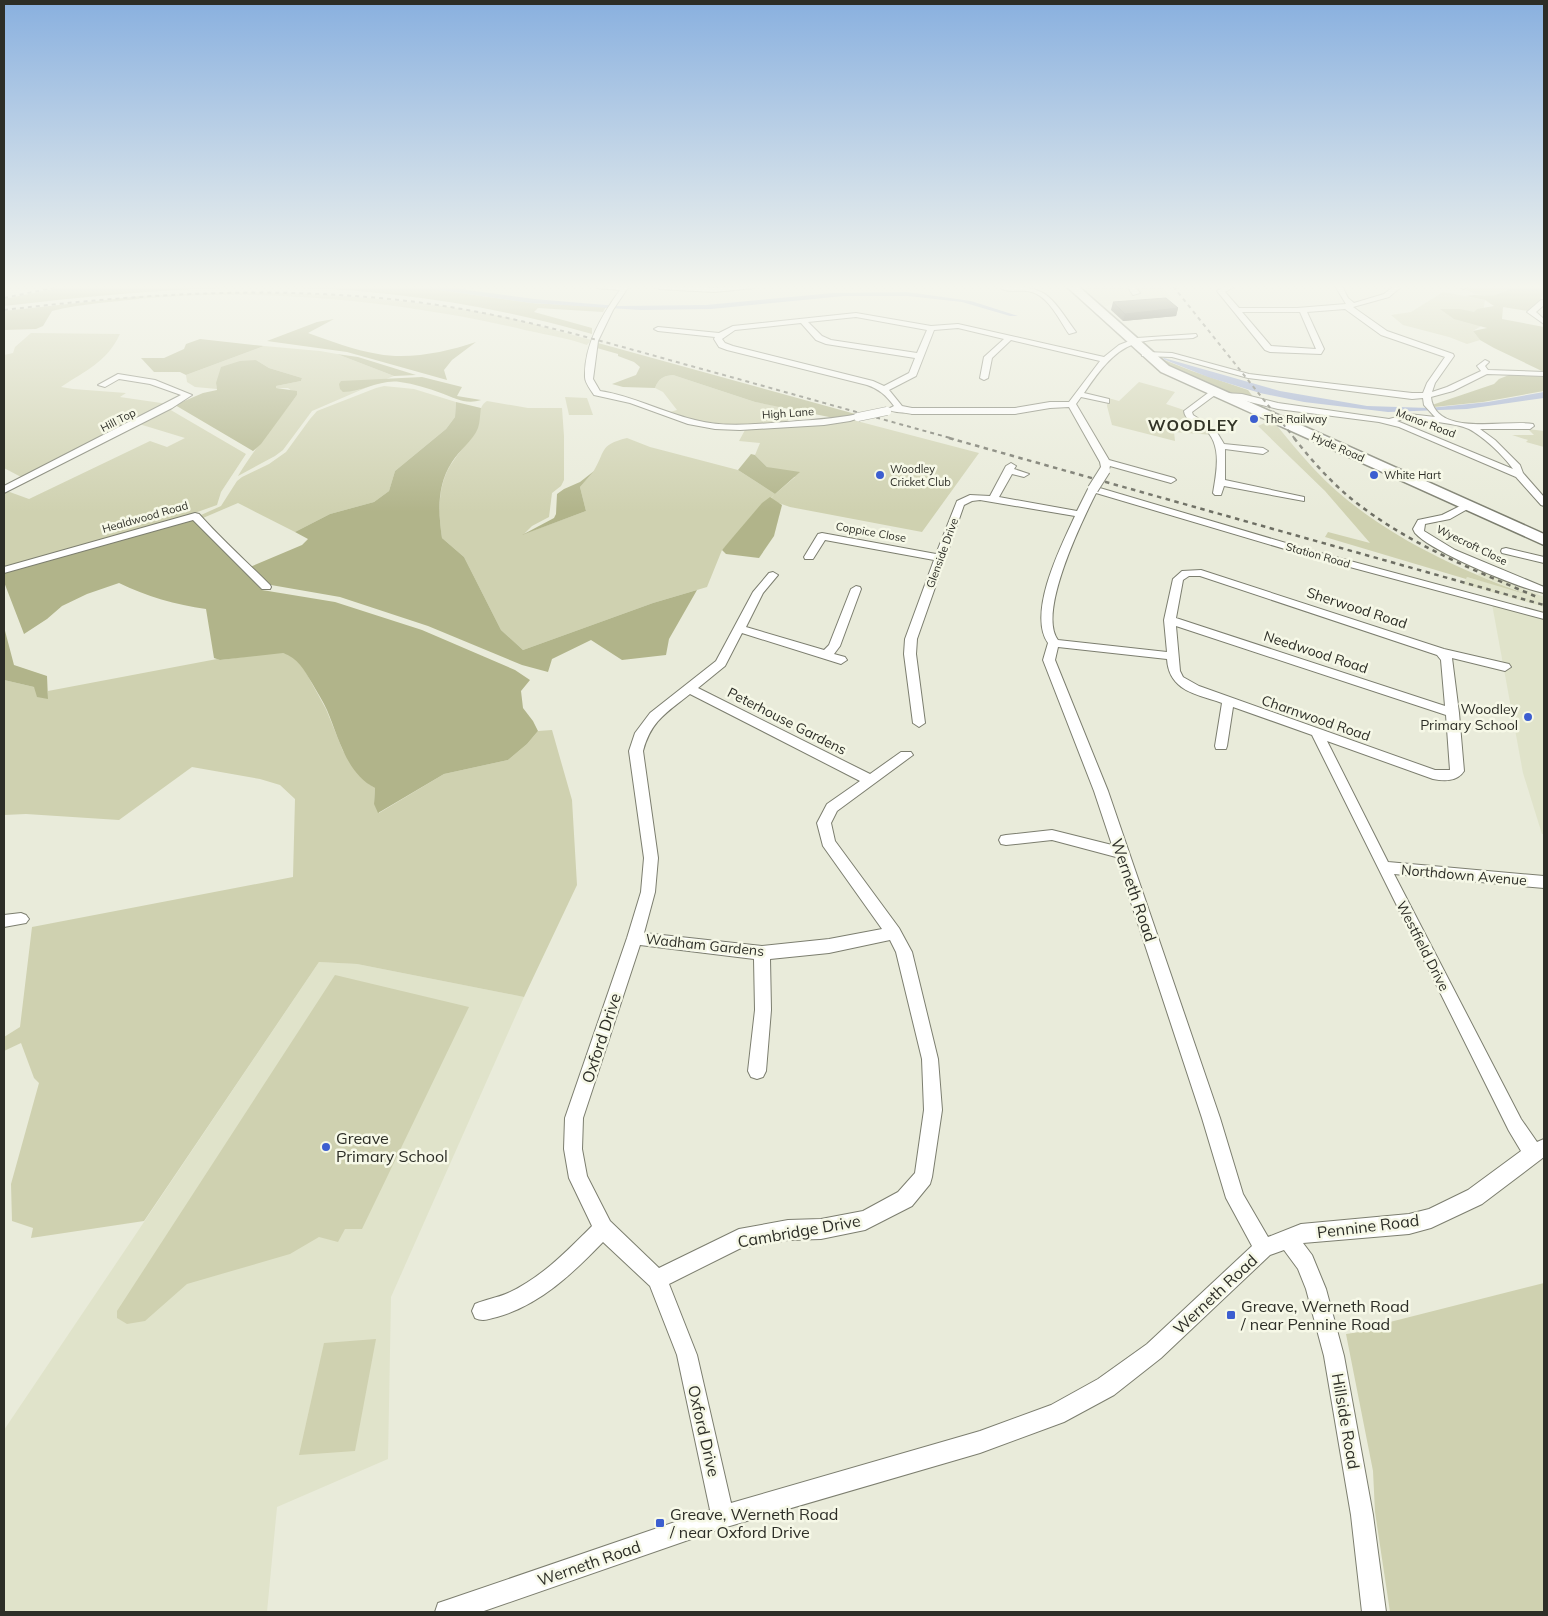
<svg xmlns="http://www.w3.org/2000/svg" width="1548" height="1616" font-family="Mulish,sans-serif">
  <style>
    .built { fill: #e0e3ca }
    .green { fill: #cfd1b0 }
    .forest { fill: #b1b48a }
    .water { fill: #9cabd1 }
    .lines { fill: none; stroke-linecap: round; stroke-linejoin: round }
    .street-casing { stroke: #7c7e6f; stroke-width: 2 }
    .primary-casing { stroke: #7c7e6f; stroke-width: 3 }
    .street { fill: #fff; fill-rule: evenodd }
    .primary { fill: #fff; fill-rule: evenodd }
    .rail-far1 { stroke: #6d6e63; stroke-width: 2; stroke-dasharray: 4 4; stroke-linecap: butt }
    .rail { stroke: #6d6e63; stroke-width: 2.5; stroke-dasharray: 4.5 4.5; stroke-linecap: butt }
    .street-bridge-far1-casing { stroke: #7c7e6f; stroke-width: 9; stroke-linecap: butt }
    .street-bridge-casing { stroke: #7c7e6f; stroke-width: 12; stroke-linecap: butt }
    .street-bridge-far1 { stroke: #fff; stroke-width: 8 }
    .street-bridge { stroke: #fff; stroke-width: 10 }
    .wall { fill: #48493d }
    .shaded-wall { fill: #3b3c32 }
    .building { fill: #545547; stroke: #3b3c32 }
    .poi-dot { fill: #3c5ed0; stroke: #f6f8e7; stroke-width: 2 }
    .labels { text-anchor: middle; stroke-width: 5; stroke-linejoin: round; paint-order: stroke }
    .far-street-label { font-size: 11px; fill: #2d2e27; stroke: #f6f8e7 }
    .far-poi-label { font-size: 11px; fill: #2d2e27; stroke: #f6f8e7; text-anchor: start }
    .street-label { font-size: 14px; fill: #2d2e27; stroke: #f6f8e7 }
    .poi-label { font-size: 14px; fill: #2d2e27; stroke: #f6f8e7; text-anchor: end }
    .far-district-label { font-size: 16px; font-weight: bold; letter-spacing: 1px; fill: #333427; stroke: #f6f8e7 }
    .near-street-label { font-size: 16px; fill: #2d2e27; stroke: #f6f8e7 }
    .near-poi-label { font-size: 16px; fill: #2d2e27; stroke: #f6f8e7; text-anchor: start }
  </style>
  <rect width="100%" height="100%" fill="#e9ebda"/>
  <g class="built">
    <polygon points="1081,286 1161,286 1172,300 1104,306"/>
    <polygon points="1482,572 1544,597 1544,607 1463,584 1467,577 1521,592 1477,575"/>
    <polygon points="1492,604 1544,620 1544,834 1542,834 1523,773"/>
    <polygon points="319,962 357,964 524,997 391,1297 388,1459 277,1507 267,1612 4,1612 4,1430"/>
  </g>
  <g class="green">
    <polygon points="1466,286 1507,286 1507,289 1494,297 1475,294 1465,289"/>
    <path d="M232,292C326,293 421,299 513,319C539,325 565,333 591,340L587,345C565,337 540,334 517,328C399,301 260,287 139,299L141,296Z"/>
    <polygon points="1443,292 1485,300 1481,326 1473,331 1480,340 1467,344 1449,337 1403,325 1391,315 1411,312"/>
    <path d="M31,333L120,334C106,363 86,370 61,387L73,389L126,393L120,397L168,404L23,478L4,468V355L13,353L15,347Z"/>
    <path d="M264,346L320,351L337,354L394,376L352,392L370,386L312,411L283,450L275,456L238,476C255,447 277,422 297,395L288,388H276V386L301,381L302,378L269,368L256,360L216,383L217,389L195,387L187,382L186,375Z"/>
    <path d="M673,375L755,402L783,407L789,422C746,425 712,428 670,412L677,410L663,392L655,388C659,378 663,376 673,375Z"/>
    <polygon points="1139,382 1175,392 1166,404 1187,411 1213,435 1174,432 1175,441 1112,425 1107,406 1108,398 1119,401"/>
    <polygon points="384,386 414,389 456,402 455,417 446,429 395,471 389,491 374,502 330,514 295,532 238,503 203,518 201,515 221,506 237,481 242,477 269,464 286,452 310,419 317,411 376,388"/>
    <polygon points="565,397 587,398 593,415 569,415"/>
    <path d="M487,401L528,408H562L564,436V480L561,486L552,493L549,517L532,526L524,534L586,511L580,487C584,482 589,477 593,472C606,452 598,445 627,438L650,447L738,470L775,494L795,477L767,467L755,455L760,443L739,441L745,430L853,420L979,453L922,532L790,507L770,500L774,495L722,550L707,587L653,603L523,650L501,630L464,557L442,538C438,512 437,482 454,460C461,449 471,441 477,429C481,419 477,407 487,401Z"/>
    <polygon points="169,409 246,454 221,492 217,505 189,515 4,568 4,492 7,491 29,499 150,441 167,447 185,438 139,424"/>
    <path d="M1269,421L1274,422C1287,438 1300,454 1314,469C1370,529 1453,568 1529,595L1467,577L1466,579L1325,537L1328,532L1370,543L1325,491L1258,426Z"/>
    <polygon points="1528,429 1544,431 1544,447 1526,442 1528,440 1512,435 1534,435"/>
    <polygon points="272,653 283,653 293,656 304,669 326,709 343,751 369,784 375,788 374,803 379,813 444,774 508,760 527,744 538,731 552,730 572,800 577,885 524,997 357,964 319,962 144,1221 31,1238 33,1228 12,1221 11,1184 39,1083 34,1078 21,1043 4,1051 4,1037 20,1027 32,927 293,877 295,799 280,785 260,779 192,767 119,820 26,814 4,815 4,680 34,687 48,699 48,691 217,659 221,660"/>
    <polygon points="335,975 469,1007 362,1229 345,1229 338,1242 319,1237 290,1254 187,1284 145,1321 127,1324 117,1318 117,1311"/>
    <polygon points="1544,1283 1544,1612 1390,1612 1375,1512 1373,1471 1346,1334 1379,1329 1382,1324"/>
    <polygon points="376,1339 355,1451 299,1455 324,1343"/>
  </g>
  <g class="forest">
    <path d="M68,286H411L531,303L606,307L603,312L538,308L534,312L592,328V334C488,304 379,288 271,287C182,287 93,296 4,306V299Z"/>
    <path d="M1507,286H1544C1544,299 1538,304 1528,311L1503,307L1502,319L1544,327V372L1494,348L1480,340L1473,331L1487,328L1454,319L1440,309H1460L1474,312L1477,309L1494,306L1485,300L1466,296C1486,292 1487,301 1507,290Z"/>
    <path d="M141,296L139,299C110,302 80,304 52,311L43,326L36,329L4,330V311Z"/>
    <path d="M334,319L308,333C330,341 354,350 378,354C409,360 446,352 476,342L452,360L444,370L447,380L347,352L267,341L317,322Z"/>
    <polygon points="200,339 264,346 186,375 180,372 154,372 141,358 164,358 184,349 186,344"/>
    <path d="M598,343L859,415L839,419L755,402L673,375C663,376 659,378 655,388L623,387L612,384L636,375L640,367L634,362L618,356V354L597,348Z"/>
    <polygon points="337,354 358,357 416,375 394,376"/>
    <path d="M1157,357L1192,371L1248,390L1254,398C1220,390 1184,382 1157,357Z"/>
    <polygon points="256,360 269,368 302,378 301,381 276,386 276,388 297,391 297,395 261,444 253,451 175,405 203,393 217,390 216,383 221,367 240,361"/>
    <polygon points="1509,375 1544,376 1544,391 1483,402 1434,407 1432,405 1494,384 1499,379"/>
    <path d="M422,377L462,387L457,396L481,400C466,405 455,398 441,393C428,388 414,384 400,382C380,379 363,392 343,392L340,389L339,384L341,381Z"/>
    <path d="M456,402L481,408C480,414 480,422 478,428C473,441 459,450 452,462C437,485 438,511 442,538L464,557L501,630L523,650L653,603L697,590L669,639L666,655L622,660L591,640L552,659L548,672L522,665L428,626L340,597L271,585L250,567L302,545L308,539L295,532L330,514L374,502L389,491L395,471L446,429L455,417Z"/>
    <polygon points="751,454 755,455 767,467 800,472 775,494 738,470"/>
    <polygon points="594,471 580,487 586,511 522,535 554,518 556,514 557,494 564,489 580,482"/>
    <polygon points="770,497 782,505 774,536 759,558 726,554 722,550 762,503"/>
    <path d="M192,519L262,590L335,602L422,630L515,670L530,680L521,691L523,708L533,721L538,731L527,744L508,760L444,774L378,813L374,804L375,788C346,773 339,738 327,710C323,701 317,692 312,683C304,670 298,658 283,653L220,660L214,658L206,609C176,605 146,596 119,583L87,594L62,606L47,619L24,634L4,582V574L8,571Z"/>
    <polygon points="4,627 14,665 47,676 48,699 37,697 34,687 4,680"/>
  </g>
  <g class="water">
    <polygon points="411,286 439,286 534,299 618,306 706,305 833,293 907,292 971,301 1018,316 1010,316 962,302 908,296 844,296 711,309 641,310 531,303"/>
    <polygon points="1164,358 1280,391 1367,406 1429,408 1488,402 1544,392 1544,398 1467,409 1388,412 1304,402 1260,393 1208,377 1163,359"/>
  </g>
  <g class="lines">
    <g class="street-casing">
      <g id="street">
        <path d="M594,286H629L613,310L598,341L593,379L600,391C633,396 662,412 695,420C725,428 756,424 786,422C810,420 834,419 858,414L862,417L850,421L824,425L740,430L715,429L688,424L630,403L594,395C591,390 585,383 585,377C584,345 602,315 620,290L597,288Z"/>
        <polygon points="656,286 714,288 757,286 754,288 714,292 659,289"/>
        <path d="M998,286C1048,286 1048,293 1076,332L1069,334C1060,321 1049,297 1032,292C1020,288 1008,295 998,286Z"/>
        <polygon points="1127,286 1134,286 1140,293 1133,295"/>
        <path d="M1226,286H1235L1225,292L1239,308H1297L1346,304L1335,286H1342L1348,298L1354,303L1384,294L1394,286H1402L1389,297L1353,307L1387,331L1453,354L1454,356L1435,383L1432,392L1447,387L1481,371L1477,366L1485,360L1489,362L1485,366L1488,370L1544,372V376L1487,374L1453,391L1431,397C1435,438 1507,419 1533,424L1534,426L1530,429H1480L1495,440L1520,465L1523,473L1544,497V506L1541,505L1516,477L1399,427L1379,422L1278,409L1242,400L1224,399L1220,396L1224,393L1242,394L1278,403L1389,419L1409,414L1435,417L1424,405L1423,398L1412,399L1248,378L1172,357L1142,356V352H1145L1172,353L1249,374L1412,393H1423L1427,383L1445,357L1381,335L1345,309L1307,312L1324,349L1321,354L1270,352L1265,350L1217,291ZM1242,312H1300L1316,349L1271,346ZM1403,419C1417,419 1456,423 1469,429C1484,437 1503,455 1513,469L1397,421Z"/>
        <polygon points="1459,286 1467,286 1467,287 1463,289"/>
        <polygon points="1541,300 1544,300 1544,305 1536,312 1544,319 1544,324 1527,312"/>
        <path d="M856,313L931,326L958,324L1104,357L1119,345L1137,338L1196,334L1197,336L1193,338C1174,340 1152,337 1134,344C1112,352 1097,374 1084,393L1109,399V403L1081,397L1076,404L1109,460L1174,478L1176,480L1171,483L1110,466L1108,472H1102L1100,462L1069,407L1050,408L1015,414H912C905,412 892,413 888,409L894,406C886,395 879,389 867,385L727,350L719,347L714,339L715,337L658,331L654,329L658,327L719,333L733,326ZM856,317L927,330L917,353L831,340L822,336L808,322ZM801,323L816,340L826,344L915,358L909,373L884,386L873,381L733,346L725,343L722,339L735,330ZM958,328L1004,339L984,357L980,378L984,380L988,378L992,358L1011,340L1100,361L1069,402H1050L1015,408H912L902,406L889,390L916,376L934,330Z"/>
        <polygon points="118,374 155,380 192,395 172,408 4,493 4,486 181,395 150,384 119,379 105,387 98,385"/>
        <path d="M1212,390L1219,392L1192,412L1193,415L1215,429L1224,444L1263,448L1268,451L1263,454L1225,449V480L1304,497V501L1224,486L1221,495H1215L1213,493C1217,470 1223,441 1201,426C1193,422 1185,420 1184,411Z"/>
        <path d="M1011,463L1016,466L1014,469L1029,474L1024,477L1012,474L999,497L1077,511L1088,489L1093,486L1313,551L1544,613V619L1305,555L1096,493C1082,521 1037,613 1058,640L1167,652L1164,620L1173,579L1182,571L1201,570L1444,649L1509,664L1511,667L1505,671L1452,658L1459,713L1464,771C1457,782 1444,781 1433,779L1327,741L1388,862L1544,876V888L1394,874L1521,1119L1537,1142L1544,1139V1157L1482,1204L1431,1228L1409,1234L1303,1243L1312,1255L1326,1289L1344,1356L1373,1515L1386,1612H1362L1351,1515L1324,1356L1306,1289L1298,1269L1284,1250L1270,1255L1161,1358L1114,1395L1064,1422L980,1453L723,1528L481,1612H435L438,1603L447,1600L710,1510L677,1355L650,1286L603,1242C573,1273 540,1305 497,1317C488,1319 483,1322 475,1318L472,1311L475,1304C486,1299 497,1298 508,1293C541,1278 567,1251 592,1226L569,1178L564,1149L565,1118L627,938L641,892L644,858L629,751L635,733L650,713L716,661L753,592L769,573L773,572L778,575L763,593L746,627L824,650L829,645L851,589L856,586L860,587L861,589L840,646L834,654L845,657L847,660L841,664L742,633L725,666L698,688L870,774L901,752H911L913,755L837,811L831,823L835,841L899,928L912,952L938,1059L942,1110L932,1177L930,1184L912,1206L865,1230L821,1239L788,1240L741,1248L669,1284L697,1355L731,1503L980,1431L1051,1405L1098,1379L1147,1344L1252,1246L1226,1198L1202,1118L1116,857L1052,840L1006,845L1001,844L999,840L1001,836L1006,835L1052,830L1112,845L1094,791L1043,660L1048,643C1027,613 1061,546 1075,516L980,500L972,501L964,505L917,639L916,654L925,723L919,727L913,723L904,654L905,639L934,560L825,540L813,559H805L804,557L818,534L822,533L936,554L957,501L970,495L990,496L1006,466ZM1189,576H1200L1437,655L1441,660L1445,706L1176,618L1183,580ZM1176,626L1446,715L1450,770H1435L1199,686L1183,677L1180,671ZM1058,647L1167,659C1169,691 1196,694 1222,703L1215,746L1216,749H1226L1227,746L1233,707L1312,735L1509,1131L1521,1151L1468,1190L1429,1209L1409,1214L1301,1224L1268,1237L1243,1194L1220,1118L1108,791L1055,660ZM690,694L860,781L827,804L817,823L823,846L882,929L829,939L762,946L644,933L655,892L658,858L643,751C651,721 666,713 690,694ZM890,940L896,952L922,1059L924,1110L915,1173L898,1192L863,1211L821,1219L788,1220L739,1229L659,1268L610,1221L587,1176L582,1149L583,1118L640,945L754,959L755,1010L748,1071L751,1077L757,1079L763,1077L766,1071L771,1010L770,959L829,953Z"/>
        <path d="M1468,502L1473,505L1471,507L1450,519L1425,524L1424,531L1455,550L1544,587V593C1518,588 1432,552 1415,533L1413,529L1418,520L1442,515Z"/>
        <path d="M195,513L199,514C221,539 246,561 270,585L271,587L270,589H262L193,520L4,573V567Z"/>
        <polygon points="1506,548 1544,557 1544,563 1502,553 1501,551 1502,549"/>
        <polygon points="21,913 26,915 29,919 26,923 4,927 4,915"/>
      </g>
    </g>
    <g class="primary-casing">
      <polygon id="primary" points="1066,286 1078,286 1169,366 1544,534 1544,545 1161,372"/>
    </g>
    <use href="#street" class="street"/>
    <use href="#primary" class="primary"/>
    <g class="rail-far1">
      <polyline points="1173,286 1295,439"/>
      <polyline points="4,298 62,286"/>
      <path d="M4,310C146,293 289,284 431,304C520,317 605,342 691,366C779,390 866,415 954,439"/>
    </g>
    <g class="rail">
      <polyline points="949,438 1544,605"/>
      <path d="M1294,438C1313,462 1333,485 1358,504C1411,545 1476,571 1537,597"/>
    </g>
    <g class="street-bridge-far1-casing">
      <polyline id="street-bridge-far1" points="858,417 887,411"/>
    </g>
    <g class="street-bridge-casing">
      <polyline id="street-bridge" points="1093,489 1105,470"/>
    </g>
    <use href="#street-bridge-far1" class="street-bridge-far1"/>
    <use href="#street-bridge" class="street-bridge"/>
  </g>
  <polygon class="wall" points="1113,302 1178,308 1176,316 1123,321 1111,310"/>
  <polygon class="shaded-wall" points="1178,308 1176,316 1123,321 1125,314"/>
  <polygon class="building" points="1166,298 1178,308 1125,314 1113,302"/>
  <linearGradient id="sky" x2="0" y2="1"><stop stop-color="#89b0df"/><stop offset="0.56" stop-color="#f5f6ee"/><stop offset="1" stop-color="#f5f6ee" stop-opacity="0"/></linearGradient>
  <rect width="1548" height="512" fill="url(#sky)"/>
  <g class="poi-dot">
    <circle cx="1254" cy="419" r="5"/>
    <circle cx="880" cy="475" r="5"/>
    <circle cx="1374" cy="475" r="5"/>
    <circle cx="1528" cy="717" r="5"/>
    <circle cx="326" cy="1147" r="5"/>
    <rect x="1226" y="1310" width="10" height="10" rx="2.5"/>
    <rect x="655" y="1518" width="10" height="10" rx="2.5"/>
  </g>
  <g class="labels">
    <g class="far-street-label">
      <text transform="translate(788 413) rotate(-4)" y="4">High Lane</text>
      <text transform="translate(118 420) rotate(-27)" y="4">Hill Top</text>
      <text transform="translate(1426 423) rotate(21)" y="4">Manor Road</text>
      <text transform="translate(1338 447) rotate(24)" y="4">Hyde Road</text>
      <text transform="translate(145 517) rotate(-16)" y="4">Healdwood Road</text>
      <text transform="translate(871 532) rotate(10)" y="4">Coppice Close</text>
      <text transform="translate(1472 545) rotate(26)" y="4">Wyecroft Close</text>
      <text transform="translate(942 553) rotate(-70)" y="4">Glenside Drive</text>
      <text transform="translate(1318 555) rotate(16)" y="4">Station Road</text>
    </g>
    <g class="far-poi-label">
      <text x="1264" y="423">The Railway</text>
      <text x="890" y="473">Woodley<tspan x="890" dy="13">Cricket Club</tspan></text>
      <text x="1384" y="479">White Hart</text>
    </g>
    <g class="street-label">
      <text transform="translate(1357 608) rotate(18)" y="5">Sherwood Road</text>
      <text transform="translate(1316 652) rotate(18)" y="5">Needwood Road</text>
      <text transform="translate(1316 718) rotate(19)" y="5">Charnwood Road</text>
      <text transform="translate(787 721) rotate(27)" y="5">Peterhouse Gardens</text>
      <text transform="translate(1464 875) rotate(5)" y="5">Northdown Avenue</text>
      <text transform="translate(705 945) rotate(6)" y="5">Wadham Gardens</text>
      <text transform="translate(1423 946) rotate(63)" y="5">Westfield Drive</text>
    </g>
    <g class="poi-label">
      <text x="1518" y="714">Woodley<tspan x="1518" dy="16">Primary School</tspan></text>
    </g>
    <g class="far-district-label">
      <text x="1193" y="431">WOODLEY</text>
    </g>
    <g class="near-street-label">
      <text transform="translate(1134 890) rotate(71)" y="6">Werneth Road</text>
      <text transform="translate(601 1038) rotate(-72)" y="6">Oxford Drive</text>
      <text transform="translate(1368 1226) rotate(-7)" y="6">Pennine Road</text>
      <text transform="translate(799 1231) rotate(-10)" y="6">Cambridge Drive</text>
      <text transform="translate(1215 1294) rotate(-43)" y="6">Werneth Road</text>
      <text transform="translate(1346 1421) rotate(80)" y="6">Hillside Road</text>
      <text transform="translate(704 1431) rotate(77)" y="6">Oxford Drive</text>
      <text transform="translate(589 1563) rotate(-19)" y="6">Werneth Road</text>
    </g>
    <g class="near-poi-label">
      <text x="336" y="1144">Greave<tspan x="336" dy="18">Primary School</tspan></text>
      <text x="1241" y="1312">Greave, Werneth Road<tspan x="1241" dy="18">/ near Pennine Road</tspan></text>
      <text x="670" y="1520">Greave, Werneth Road<tspan x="670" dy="18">/ near Oxford Drive</tspan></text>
    </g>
  </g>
  <rect width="1548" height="1616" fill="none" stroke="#2d2e27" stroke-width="10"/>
</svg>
